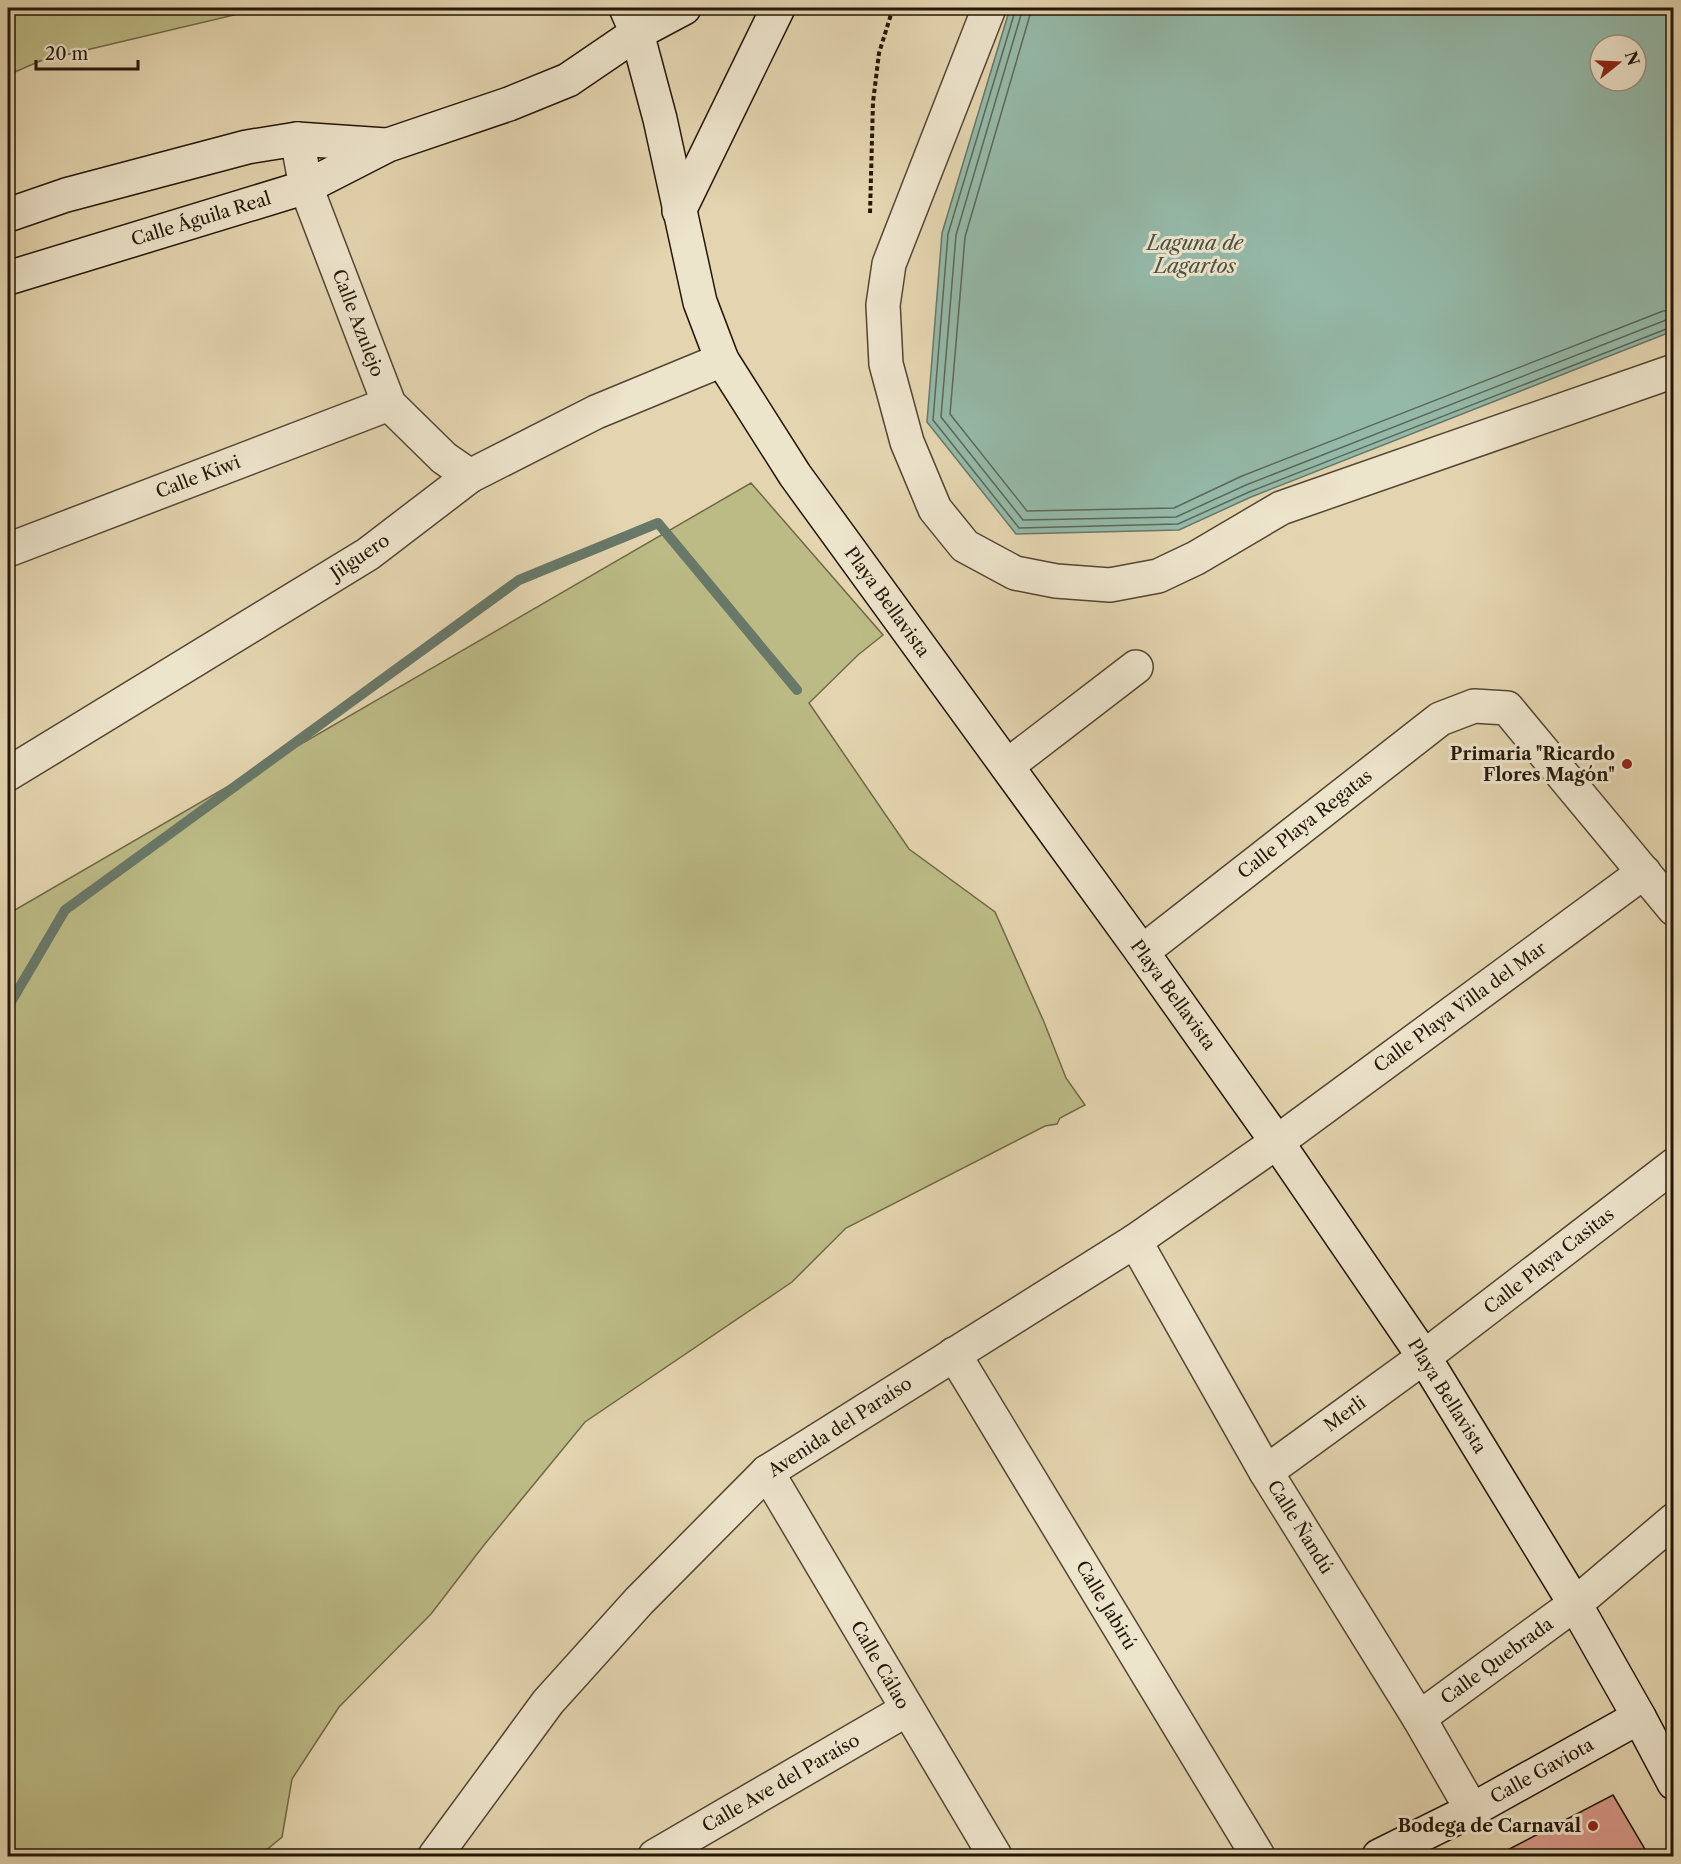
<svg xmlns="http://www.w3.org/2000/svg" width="1681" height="1864" font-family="'Libre Caslon Text',serif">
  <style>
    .green { fill: #bcbb86; stroke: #706948; stroke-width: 1.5 }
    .water { fill: #95b9a9; stroke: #687869; stroke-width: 1.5; fill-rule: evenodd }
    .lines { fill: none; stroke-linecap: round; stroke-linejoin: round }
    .shore { stroke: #5c6859; stroke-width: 1.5 }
    .stream { stroke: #687869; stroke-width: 10 }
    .building { fill: #d79988; stroke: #241709; stroke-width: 1.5 }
    .street-casing { stroke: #544633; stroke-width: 36 }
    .secondary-casing { stroke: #241709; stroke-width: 36 }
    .path { stroke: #241709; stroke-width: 4; stroke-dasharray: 4.5 3; stroke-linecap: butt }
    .street { stroke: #ede4cc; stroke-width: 33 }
    .secondary { stroke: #ede4cc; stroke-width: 33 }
    .poi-dot { fill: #8f2418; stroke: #ede4cc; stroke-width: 2 }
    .labels { text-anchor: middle; stroke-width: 6; stroke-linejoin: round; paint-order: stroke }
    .street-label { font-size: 18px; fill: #241709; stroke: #ede4cc }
    .poi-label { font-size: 18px; font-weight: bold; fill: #241709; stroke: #ede4cc; text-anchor: end }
    .water-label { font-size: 20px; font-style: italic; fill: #4c5041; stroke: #ede4cc }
  </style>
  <rect width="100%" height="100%" fill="#e4d5b0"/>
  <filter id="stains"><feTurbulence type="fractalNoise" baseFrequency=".00333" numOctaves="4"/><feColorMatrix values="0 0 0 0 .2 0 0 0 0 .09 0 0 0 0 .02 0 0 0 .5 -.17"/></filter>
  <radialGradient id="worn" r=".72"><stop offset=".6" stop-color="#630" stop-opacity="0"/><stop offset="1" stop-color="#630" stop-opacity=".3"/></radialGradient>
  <g class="green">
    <polygon points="8,8 263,8 40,61 8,75"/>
    <polygon points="751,483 883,635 858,655 809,703 909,849 995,912 1044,1022 1066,1078 1085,1105 1060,1118 1057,1124 1045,1126 846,1228 792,1282 585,1422 484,1545 431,1614 339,1707 292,1779 282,1837 259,1856 8,1856 8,914"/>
  </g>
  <path class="water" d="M1010,8H1673V331L1251,497L1179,530L1016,534L927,422L942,233ZM1600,45H1636V81H1600Z"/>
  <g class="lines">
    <g class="shore">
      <polyline points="1016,8 948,234 933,420 1019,528 1178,524 1249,492 1674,326"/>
      <polyline points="1023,8 956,235 941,417 1023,520 1176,517 1246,485 1666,320 1674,319"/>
      <polyline points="1032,8 965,237 950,414 1027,511 1174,508 1242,476 1663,311 1674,310"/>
    </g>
    <polyline class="stream" points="8,1007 65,910 519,580 658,523 797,690"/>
  </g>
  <polygon class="building" points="1613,1795 1649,1856 1496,1856"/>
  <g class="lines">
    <g class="street-casing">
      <g id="street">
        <polyline points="989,8 889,264 883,305 886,364 907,442 935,509 965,546 1015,573 1056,581 1110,585 1158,576 1196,558 1281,508 1674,371"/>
        <polyline points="297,139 306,187 389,404 444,458 470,476"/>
        <polyline points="8,550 389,404"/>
        <polyline points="1007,766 1136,667"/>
        <polyline points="8,774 368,554 470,476 596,412 722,360"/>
        <polyline points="1142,952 1440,719 1474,706 1507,708 1674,909"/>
        <polyline points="1135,1241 1266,1472 1419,1718 1472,1810"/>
        <polyline points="954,1354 1258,1856"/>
        <polyline points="767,1472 995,1856"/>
        <polyline points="1266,1472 1424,1357 1674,1165"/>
        <polyline points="1419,1718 1575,1604 1674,1520"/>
        <polyline points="435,1856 548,1702 639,1601 767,1472 1135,1241 1277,1142 1644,872"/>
        <polyline points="655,1856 906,1710"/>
      </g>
    </g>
    <g class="secondary-casing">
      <g id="secondary">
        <polyline points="626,8 637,33 660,119 700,302 722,360 795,475 1142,952 1277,1142 1424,1357 1575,1604 1639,1717 1674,1783"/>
        <polyline points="679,211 778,8"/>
        <polyline points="8,215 66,195 247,147 297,139 386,145"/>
        <polyline points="8,278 306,187 388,145 509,104 568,80 637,33 684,8"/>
        <polyline points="1379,1856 1472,1810 1639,1717"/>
      </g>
    </g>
    <polyline class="path" points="870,213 873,102 879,53 893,8"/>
    <use href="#street" class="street"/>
    <use href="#secondary" class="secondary"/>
  </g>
  <g class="poi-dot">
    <circle cx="1627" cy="764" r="6"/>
    <circle cx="1593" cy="1826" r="6"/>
  </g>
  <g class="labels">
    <g class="street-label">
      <text transform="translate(201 219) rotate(-17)" y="6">Calle Águila Real</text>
      <text transform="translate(358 323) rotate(69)" y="6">Calle Azulejo</text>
      <text transform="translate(198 477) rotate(-21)" y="6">Calle Kiwi</text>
      <text transform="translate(360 557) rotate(-34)" y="6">Jilguero</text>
      <text transform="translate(887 602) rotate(54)" y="6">Playa Bellavista</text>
      <text transform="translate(1305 824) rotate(-38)" y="6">Calle Playa Regatas</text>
      <text transform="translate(1173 995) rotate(54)" y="6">Playa Bellavista</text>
      <text transform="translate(1460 1007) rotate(-36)" y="6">Calle Playa Villa del Mar</text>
      <text transform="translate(1549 1261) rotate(-38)" y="6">Calle Playa Casitas</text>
      <text transform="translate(1447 1396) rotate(58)" y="6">Playa Bellavista</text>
      <text transform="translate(1345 1414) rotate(-36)" y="6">Merli</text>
      <text transform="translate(840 1427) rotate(-33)" y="6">Avenida del Paraíso</text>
      <text transform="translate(1300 1527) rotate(58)" y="6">Calle Ñandú</text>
      <text transform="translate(1106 1605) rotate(59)" y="6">Calle Jabirú</text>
      <text transform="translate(1497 1661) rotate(-36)" y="6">Calle Quebrada</text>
      <text transform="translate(880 1665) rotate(60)" y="6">Calle Cálao</text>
      <text transform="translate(1542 1771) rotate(-29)" y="6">Calle Gaviota</text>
      <text transform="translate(781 1783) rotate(-30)" y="6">Calle Ave del Paraíso</text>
    </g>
    <g class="poi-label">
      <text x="1615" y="760">Primaria "Ricardo<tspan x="1615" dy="21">Flores Magón"</tspan></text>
      <text x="1581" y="1832">Bodega de Carnaval</text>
    </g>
    <g class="water-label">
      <text x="1195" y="250">Laguna de<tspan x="1195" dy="23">Lagartos</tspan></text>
    </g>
  </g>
  <rect width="1681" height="1864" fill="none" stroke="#e4d5b0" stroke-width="30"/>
  <rect x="9" y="9" width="1663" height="1846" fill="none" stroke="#241709" stroke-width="3"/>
  <rect x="15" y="15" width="1651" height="1834" fill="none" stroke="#241709" stroke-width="1.5"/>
  <g transform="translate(1618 63) rotate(72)"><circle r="28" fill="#ede4cc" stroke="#9d927e" stroke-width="1.5"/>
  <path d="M0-4.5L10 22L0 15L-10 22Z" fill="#8f2418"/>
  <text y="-9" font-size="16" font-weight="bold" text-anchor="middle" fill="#241709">N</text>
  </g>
  <path d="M36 60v9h102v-9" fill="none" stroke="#241709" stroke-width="3"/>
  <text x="45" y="60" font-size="18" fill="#241709" stroke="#ede4cc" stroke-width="4.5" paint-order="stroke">20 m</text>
  <rect width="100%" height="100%" filter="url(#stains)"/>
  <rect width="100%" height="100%" fill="url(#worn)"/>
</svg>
